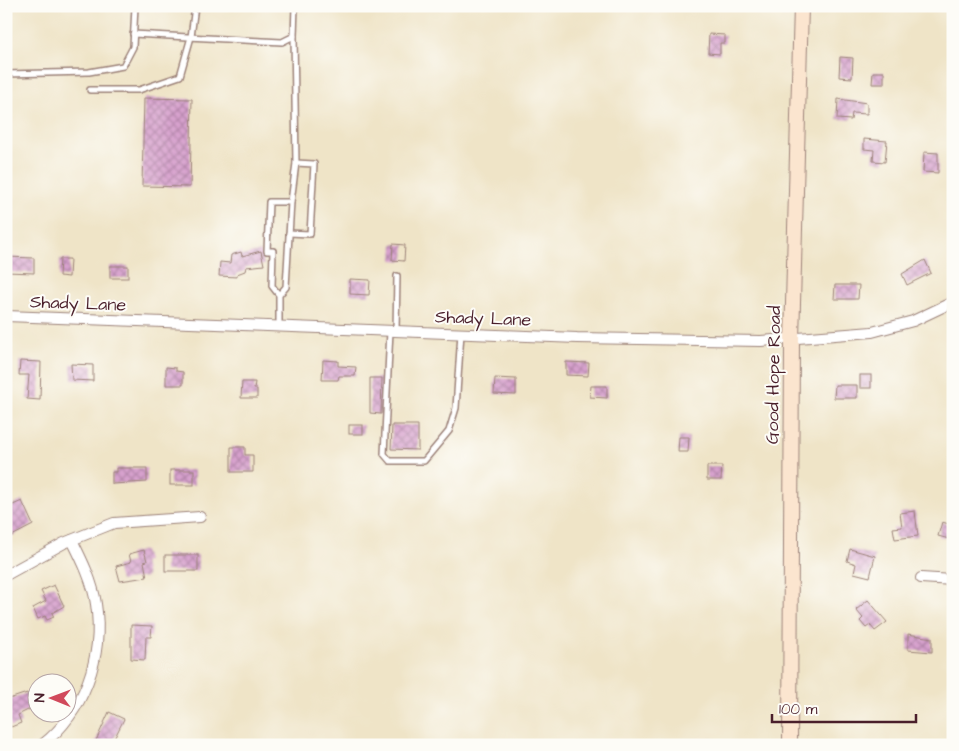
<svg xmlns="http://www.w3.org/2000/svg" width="959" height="751" font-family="'Architects Daughter',sans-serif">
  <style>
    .building { fill: url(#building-cross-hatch) }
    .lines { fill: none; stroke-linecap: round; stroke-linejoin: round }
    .lane-casing { stroke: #9c8279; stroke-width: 8 }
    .street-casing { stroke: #9c8279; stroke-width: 12 }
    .secondary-casing { stroke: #9c8279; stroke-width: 16 }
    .lane { stroke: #fff; stroke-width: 5 }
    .street { stroke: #fff; stroke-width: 10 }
    .secondary { stroke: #fbe5cf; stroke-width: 14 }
    .labels { text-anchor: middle; stroke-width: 4; stroke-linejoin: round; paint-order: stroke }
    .street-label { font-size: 18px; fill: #4a1f2b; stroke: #fdfcf7 }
  </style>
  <defs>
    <pattern id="building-cross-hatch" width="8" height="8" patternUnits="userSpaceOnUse" patternTransform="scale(1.25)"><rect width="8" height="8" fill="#d7a1cd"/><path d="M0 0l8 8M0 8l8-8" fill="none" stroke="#b083a7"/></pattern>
  </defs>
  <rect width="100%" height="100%" fill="#fdfcf7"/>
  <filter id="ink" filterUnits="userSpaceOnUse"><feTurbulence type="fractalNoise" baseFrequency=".02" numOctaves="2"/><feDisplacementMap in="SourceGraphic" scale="10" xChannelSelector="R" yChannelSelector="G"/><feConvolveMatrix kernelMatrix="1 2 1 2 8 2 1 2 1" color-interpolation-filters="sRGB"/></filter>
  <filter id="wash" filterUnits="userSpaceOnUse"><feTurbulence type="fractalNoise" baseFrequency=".0096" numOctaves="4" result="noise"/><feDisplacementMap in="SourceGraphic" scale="20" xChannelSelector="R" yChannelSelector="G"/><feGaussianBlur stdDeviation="1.12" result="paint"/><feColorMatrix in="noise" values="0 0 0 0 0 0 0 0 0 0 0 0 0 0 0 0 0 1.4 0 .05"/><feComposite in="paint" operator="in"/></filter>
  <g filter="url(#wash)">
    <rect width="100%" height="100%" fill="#efe4c7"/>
    <g id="blocks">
      <g class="building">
        <polygon points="709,34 725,35 725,43 720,43 720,54 708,53"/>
        <polygon points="840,57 853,58 852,78 839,77"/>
        <polygon points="873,72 884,72 884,84 872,84"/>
        <polygon points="144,98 192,99 190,187 142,186"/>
        <polygon points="838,99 867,103 867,114 852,113 851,120 837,119"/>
        <polygon points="864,139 887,141 885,162 873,161 874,150 864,149"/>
        <polygon points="924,152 938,153 938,173 923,172"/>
        <polygon points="393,244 405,245 404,261 392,260"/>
        <polygon points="261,251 264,265 246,267 245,271 237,274 237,277 219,276 220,262 230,263 231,255 241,252 242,256"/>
        <polygon points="6,257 34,258 34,273 6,272"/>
        <polygon points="60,259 70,259 69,277 59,276"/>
        <polygon points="925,260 931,273 907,285 902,274"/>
        <rect x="110" y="266" width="18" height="12"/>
        <polygon points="350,279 370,280 369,295 350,294"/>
        <polygon points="835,285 859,285 858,299 834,299"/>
        <polygon points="323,360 338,361 338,366 356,367 355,376 339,376 338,380 322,380"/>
        <polygon points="20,361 41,362 40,400 27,399 29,375 19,375"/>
        <polygon points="566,362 589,363 588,376 566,375"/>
        <polygon points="71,364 93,365 93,381 72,380"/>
        <polygon points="166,367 176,368 176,371 183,372 183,385 166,385"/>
        <rect x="860" y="375" width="11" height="13"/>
        <polygon points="370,378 382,378 381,414 370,413"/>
        <polygon points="495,378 516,379 516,395 494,394"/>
        <polygon points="242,382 255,382 254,389 257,389 257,398 241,398"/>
        <polygon points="835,385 857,385 857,398 834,398"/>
        <polygon points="591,386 607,386 607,398 590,397"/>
        <rect x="349" y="425" width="14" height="9"/>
        <polygon points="392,425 418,425 418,450 391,449"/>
        <polygon points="679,437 689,437 688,452 678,452"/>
        <polygon points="231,447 245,447 245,455 253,455 253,472 231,472"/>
        <polygon points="707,466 722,466 721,480 707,480"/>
        <polygon points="116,468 147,468 147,482 112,484 112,472 116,472"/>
        <rect x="170" y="470" width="24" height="15"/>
        <polygon points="22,501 33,525 6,539 6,508"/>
        <polygon points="915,511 918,536 895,539 893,528 902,527 900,513"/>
        <polygon points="942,522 953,525 953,540 938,536"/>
        <polygon points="850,549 875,556 870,577 854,573 856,564 847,561"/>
        <polygon points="144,550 147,561 144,562 147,577 120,581 116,566 131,562 129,554"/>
        <rect x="165" y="555" width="33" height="16"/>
        <polygon points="54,585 64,606 52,613 54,617 47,620 45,616 38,619 33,608 46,601 41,591"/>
        <polygon points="868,600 887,622 875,631 870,625 866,628 860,621 863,618 856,610"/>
        <polygon points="131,625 152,626 151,637 146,637 145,660 131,659"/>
        <polygon points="908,634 932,638 932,652 908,650"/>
        <polygon points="27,693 34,707 18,715 21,723 11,727 6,716 6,700"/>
        <polygon points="109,712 124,719 111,745 94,745"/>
      </g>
    </g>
  </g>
  <g filter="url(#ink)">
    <use href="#blocks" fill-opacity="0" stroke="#9c8279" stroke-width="1"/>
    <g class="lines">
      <g class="lane-casing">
        <g id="lane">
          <polyline points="133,34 282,42 294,36 295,6"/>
          <polyline points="294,36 296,163"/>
          <polyline points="6,74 89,72 123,66 133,47 135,6"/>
          <polyline points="90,90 139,90 180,76 191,37 195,6"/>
          <polyline points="289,233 310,234 314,164 296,163 291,202"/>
          <polyline points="279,326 279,295 272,286 273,251 267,251 269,202 291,202 286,287 279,295"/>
          <polyline points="390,331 384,454 390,461 424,461 449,431 456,408 461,333"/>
          <polyline points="396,331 397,276"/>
        </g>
      </g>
      <g class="street-casing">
        <g id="street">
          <polyline points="6,316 577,338 761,341 872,332 913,321 953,302"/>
          <polyline points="6,575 64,543 114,523 200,517"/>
          <polyline points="921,578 953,580"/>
          <path d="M42,745C84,712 104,657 96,604C93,582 82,560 72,540"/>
        </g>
      </g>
      <g class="secondary-casing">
        <polyline id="secondary" points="790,745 792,340 801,6"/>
      </g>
      <use href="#lane" class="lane"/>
      <use href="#street" class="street"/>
      <use href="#secondary" class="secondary"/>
    </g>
  </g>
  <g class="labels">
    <g class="street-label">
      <text transform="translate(78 303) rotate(2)" y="6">Shady Lane</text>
      <text transform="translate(483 318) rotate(2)" y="6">Shady Lane</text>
      <text transform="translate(773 375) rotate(-89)" y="6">Good Hope Road</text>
    </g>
  </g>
  <rect width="959" height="751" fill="none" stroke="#fdfcf7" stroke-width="25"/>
  <g transform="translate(52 698) rotate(271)"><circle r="24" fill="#fdfcf7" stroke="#b5a4a5"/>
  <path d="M0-4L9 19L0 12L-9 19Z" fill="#d1495b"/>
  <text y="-8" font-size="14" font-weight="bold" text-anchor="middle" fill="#4a1f2b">N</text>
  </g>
  <path d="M772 714v8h144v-8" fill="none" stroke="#4a1f2b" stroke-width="2.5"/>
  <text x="779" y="714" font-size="15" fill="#4a1f2b" stroke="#fdfcf7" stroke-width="4" paint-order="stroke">100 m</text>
</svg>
